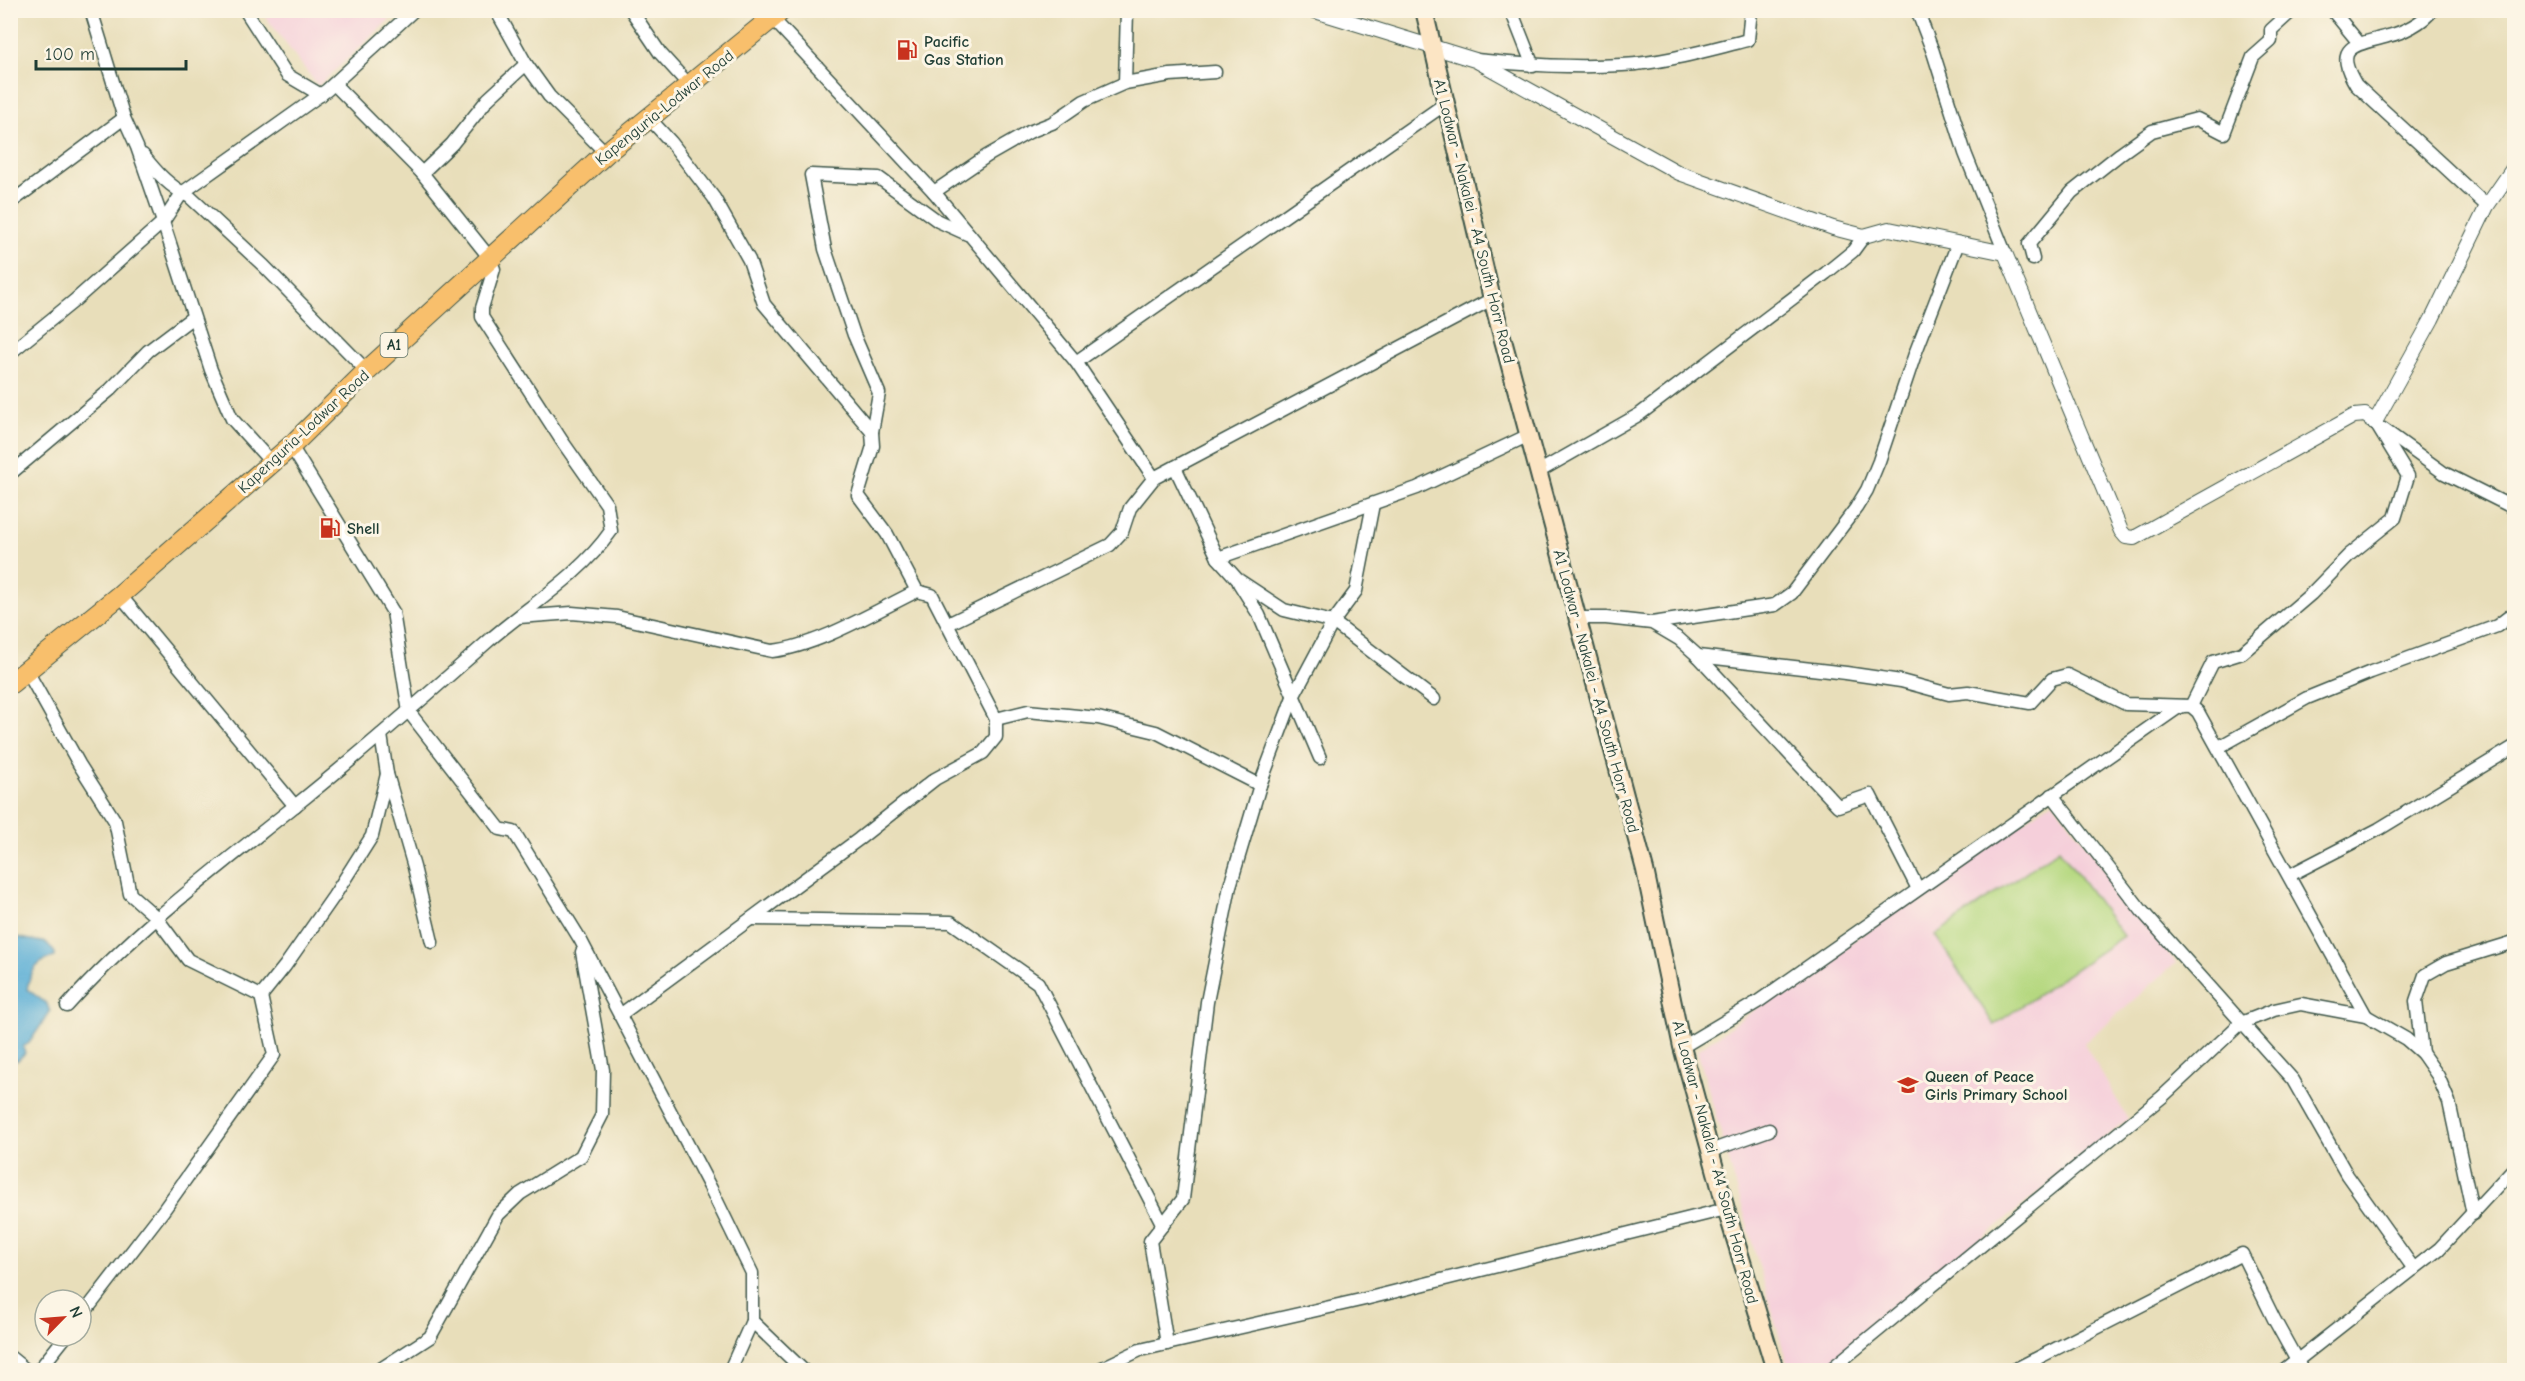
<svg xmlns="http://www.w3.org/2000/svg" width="2525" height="1381" font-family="'Comic Neue',sans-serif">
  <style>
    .built { fill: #f5cfda }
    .green { fill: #b5d880; stroke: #6a8a5a; stroke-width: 1.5 }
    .water { fill: #5aaed6; stroke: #3c7685; stroke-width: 1.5 }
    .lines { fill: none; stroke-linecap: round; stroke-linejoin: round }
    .minor-casing { stroke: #3d5548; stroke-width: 15 }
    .tertiary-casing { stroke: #3d5548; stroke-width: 16 }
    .secondary-casing { stroke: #3d5548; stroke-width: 20 }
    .trunk-casing { stroke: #3d5548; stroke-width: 22 }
    .minor { stroke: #fff; stroke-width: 12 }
    .tertiary { stroke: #fff; stroke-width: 14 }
    .secondary { stroke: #fce5c4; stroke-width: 16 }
    .trunk { stroke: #f8bf6c; stroke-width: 20 }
    .labels { text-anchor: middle; stroke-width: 6; stroke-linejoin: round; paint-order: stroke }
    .shield { fill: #fcf5e5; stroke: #617469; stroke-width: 1.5 }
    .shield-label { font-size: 15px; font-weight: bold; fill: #1f3d34 }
    .poi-label { font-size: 16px; font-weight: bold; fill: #1f3d34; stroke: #fcf5e5; text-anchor: start }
    .street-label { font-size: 16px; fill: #1f3d34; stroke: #fcf5e5 }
  </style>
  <rect width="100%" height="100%" fill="#fcf5e5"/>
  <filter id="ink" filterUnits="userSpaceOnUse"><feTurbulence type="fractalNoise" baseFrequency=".0167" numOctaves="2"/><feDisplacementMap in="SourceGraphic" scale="12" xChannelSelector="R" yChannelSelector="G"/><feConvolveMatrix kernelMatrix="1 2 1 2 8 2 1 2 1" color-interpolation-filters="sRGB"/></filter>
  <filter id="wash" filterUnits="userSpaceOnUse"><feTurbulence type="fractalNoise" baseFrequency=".008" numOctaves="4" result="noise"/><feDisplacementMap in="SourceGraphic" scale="24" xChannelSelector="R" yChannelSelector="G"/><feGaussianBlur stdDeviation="1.35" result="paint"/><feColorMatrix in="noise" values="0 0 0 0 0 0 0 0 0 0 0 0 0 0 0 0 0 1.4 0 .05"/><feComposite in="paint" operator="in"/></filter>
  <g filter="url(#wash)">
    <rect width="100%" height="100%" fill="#e8deba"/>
    <g class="built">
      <polygon points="261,11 399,11 318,86"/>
      <polygon points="2053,801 2176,963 2084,1043 2128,1119 1822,1370 1789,1370 1697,1050"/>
    </g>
    <polygon class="green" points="2059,849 2123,936 1994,1025 1935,935"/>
    <path class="water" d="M10,936L47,943L55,953V957C37,960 30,972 27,989L47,1004L50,1012L29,1043L23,1047L25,1053L17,1061L11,1059Z"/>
  </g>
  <g filter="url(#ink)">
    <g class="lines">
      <g class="minor-casing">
        <g id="minor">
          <polyline points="91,10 124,118 137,147 163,222 211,370 232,419 271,462"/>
          <polyline points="245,10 287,75 321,95"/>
          <polyline points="496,10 526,64 549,96 606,153"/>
          <polyline points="631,10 660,53 689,85"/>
          <polyline points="1511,10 1533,66"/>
          <polyline points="1917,10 1933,52 1965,153 2005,253"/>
          <polyline points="2332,10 2359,43"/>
          <path d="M2432,10C2424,22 2402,33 2388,36C2358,45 2331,44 2356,85L2487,206"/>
          <polyline points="773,19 934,192 1076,362"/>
          <path d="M1476,60C1524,65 1573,68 1622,65C1664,63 1707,50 1748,40L1751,10"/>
          <polyline points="1125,83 1127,10"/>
          <path d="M143,155C157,173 170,187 190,197L264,266L367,371"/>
          <polyline points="422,173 452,144 488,99 526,64"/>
          <polyline points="934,192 987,156 1029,132 1052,123 1084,101 1125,83 1170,75 1215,72"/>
          <polyline points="10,203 124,118"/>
          <polyline points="2033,259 2029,244 2072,192 2120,154 2152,131 2197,119 2224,133 2253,57 2271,41 2271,30 2293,10"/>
          <polyline points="10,353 74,301 163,222 182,193 327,90 414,10"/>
          <polyline points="2383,429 2444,473 2514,508"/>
          <polyline points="872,432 879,393 854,335 825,249 811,175 879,178 938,221 967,234"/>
          <polyline points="291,446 393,612 409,712 500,829 514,832 580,939 711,1189 752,1273 752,1321 803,1370"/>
          <polyline points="1175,467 1218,558 1417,488 1529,435"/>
          <polyline points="1538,472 1640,414 1826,273 1853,251 1864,236"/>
          <polyline points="10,474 110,390 148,351 193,317"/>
          <polyline points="1154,478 1076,362 1445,104"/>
          <polyline points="1218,558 1237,579 1284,610 1333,622 1434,699"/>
          <polyline points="1239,583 1259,615 1320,758"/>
          <polyline points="120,595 295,806"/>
          <path d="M519,617L572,613L617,617L772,651C818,646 874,612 917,591"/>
          <polyline points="1577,618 1606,618 1652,623 1679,639 1698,656 1838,806 1870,795 1918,889"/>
          <polyline points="1652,623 1775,605 1792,593 1856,508 1867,490 1879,461 1915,354 1958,243"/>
          <polyline points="948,624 1110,545 1122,532 1130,508 1154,478 1492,299"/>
          <polyline points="1698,656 1846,673 1901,681 1949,694 1968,692 2030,703 2052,679 2067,675 2126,704 2191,706 2198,712 2366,1016"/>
          <polyline points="27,671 79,764 115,821 130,894 156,917 188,960 261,996"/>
          <polyline points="2191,706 2213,662 2242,653 2311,594 2349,555 2395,518 2408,476 2375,422"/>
          <polyline points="996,719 1028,711 1098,718 1156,732 1260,785"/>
          <polyline points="381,735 387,774 414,867 432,942"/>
          <polyline points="2219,747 2307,698 2371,672 2497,626 2514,613"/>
          <polyline points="2052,795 2142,911 2293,1080 2347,1175 2414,1269"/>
          <polyline points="2290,875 2379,829 2514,747"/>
          <polyline points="751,919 951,922 1038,983 1163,1225"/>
          <polyline points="261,996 285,966 334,896 372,836 387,774"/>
          <path d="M67,1006C136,929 215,870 296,805C361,753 424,698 486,643C528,606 579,577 611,531L607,505L562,441L482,317V308L494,269L489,257L422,173L334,84"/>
          <polyline points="620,1015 859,839 935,779 983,753 996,737 996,719 932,595 917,591 887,534 858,495 873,446 872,432 764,304 749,260 714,198 671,142 649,118"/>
          <polyline points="1682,1047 1759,1001 2176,709 2183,706"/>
          <polyline points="2422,1053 2416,1001 2425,975 2446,963 2514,942"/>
          <polyline points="1710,1151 1769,1130"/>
          <polyline points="81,1317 163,1211 274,1055 261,996"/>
          <polyline points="1167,1344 1150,1241 1183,1199 1207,1002 1230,886 1260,785 1293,697 1333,622 1356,591 1373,504"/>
          <polyline points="10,1357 26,1370"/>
          <polyline points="39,1370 66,1336"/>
          <polyline points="379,1370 430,1337 498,1215 520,1194 581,1156 602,1115 603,1070 582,952"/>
          <polyline points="730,1370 752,1321"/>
          <polyline points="1098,1370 1140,1350 1365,1299 1726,1209"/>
          <polyline points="1830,1370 2162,1097 2241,1023 2274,1010 2301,1004 2366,1016 2406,1039 2422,1053 2438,1076 2449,1102 2473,1214"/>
          <polyline points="2014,1370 2242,1254 2274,1319 2302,1370"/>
          <polyline points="2285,1370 2439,1249 2514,1168"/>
        </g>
      </g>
      <g class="tertiary-casing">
        <polyline id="tertiary" points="1312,10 1475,60 1679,173 1833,228 1864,236 1889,229 2005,253 2121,531 2126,537 2134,538 2354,416 2365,415 2375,422 2432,319 2487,206 2514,167"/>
      </g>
      <g class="secondary-casing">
        <polyline id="secondary" points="1424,10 1492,299 1645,870 1682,1047 1726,1209 1775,1370"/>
      </g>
      <g class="trunk-casing">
        <polyline id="trunk" points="10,684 120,595 291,446 367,371 606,153 782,10"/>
      </g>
      <use href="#minor" class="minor"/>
      <use href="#tertiary" class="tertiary"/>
      <use href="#secondary" class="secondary"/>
      <use href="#trunk" class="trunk"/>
    </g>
  </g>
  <defs>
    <g id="fuel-bare" transform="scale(1.62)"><path d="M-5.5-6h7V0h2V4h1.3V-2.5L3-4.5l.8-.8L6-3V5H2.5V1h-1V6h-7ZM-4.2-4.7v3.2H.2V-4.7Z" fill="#c8321e" stroke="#fcf5e5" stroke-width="2.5" paint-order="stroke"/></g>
    <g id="school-bare" transform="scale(1.62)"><path d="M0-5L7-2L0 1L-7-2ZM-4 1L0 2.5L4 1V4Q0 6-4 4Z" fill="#c8321e" stroke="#fcf5e5" stroke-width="2.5" paint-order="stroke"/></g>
  </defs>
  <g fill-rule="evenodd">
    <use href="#fuel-bare" x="907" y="50"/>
    <use href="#fuel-bare" x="330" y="528"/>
    <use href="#school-bare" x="1908" y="1085"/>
  </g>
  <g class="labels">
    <rect class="shield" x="380.5" y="333" width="27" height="24" rx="4.5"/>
    <g class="shield-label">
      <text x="394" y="350">A1</text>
    </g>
    <g class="poi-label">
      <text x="924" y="47">Pacific<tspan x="924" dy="18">Gas Station</tspan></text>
      <text x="347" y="534">Shell</text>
      <text x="1925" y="1082">Queen of Peace<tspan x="1925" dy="18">Girls Primary School</tspan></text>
    </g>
    <g class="street-label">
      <text transform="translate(664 107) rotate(-39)" y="6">Kapenguria-Lodwar Road</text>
      <text transform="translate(1475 221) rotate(76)" y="6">A1 Lodwar - Nakalei - A4 South Horr Road</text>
      <text transform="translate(303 431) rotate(-43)" y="6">Kapenguria-Lodwar Road</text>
      <text transform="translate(1597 691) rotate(75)" y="6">A1 Lodwar - Nakalei - A4 South Horr Road</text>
      <text transform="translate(1716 1162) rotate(75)" y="6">A1 Lodwar - Nakalei - A4 South Horr Road</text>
    </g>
  </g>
  <rect width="2525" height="1381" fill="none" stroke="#fcf5e5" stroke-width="36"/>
  <g transform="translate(63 1318) rotate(65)"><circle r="28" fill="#fcf5e5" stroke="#a4ab9e" stroke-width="1.5"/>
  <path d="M0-4.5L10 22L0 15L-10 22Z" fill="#c8321e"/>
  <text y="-9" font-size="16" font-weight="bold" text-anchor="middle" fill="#1f3d34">N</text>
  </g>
  <path d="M36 60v9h150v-9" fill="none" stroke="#1f3d34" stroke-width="3"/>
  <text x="45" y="60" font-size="18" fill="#1f3d34" stroke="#fcf5e5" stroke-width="4.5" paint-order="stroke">100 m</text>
</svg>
